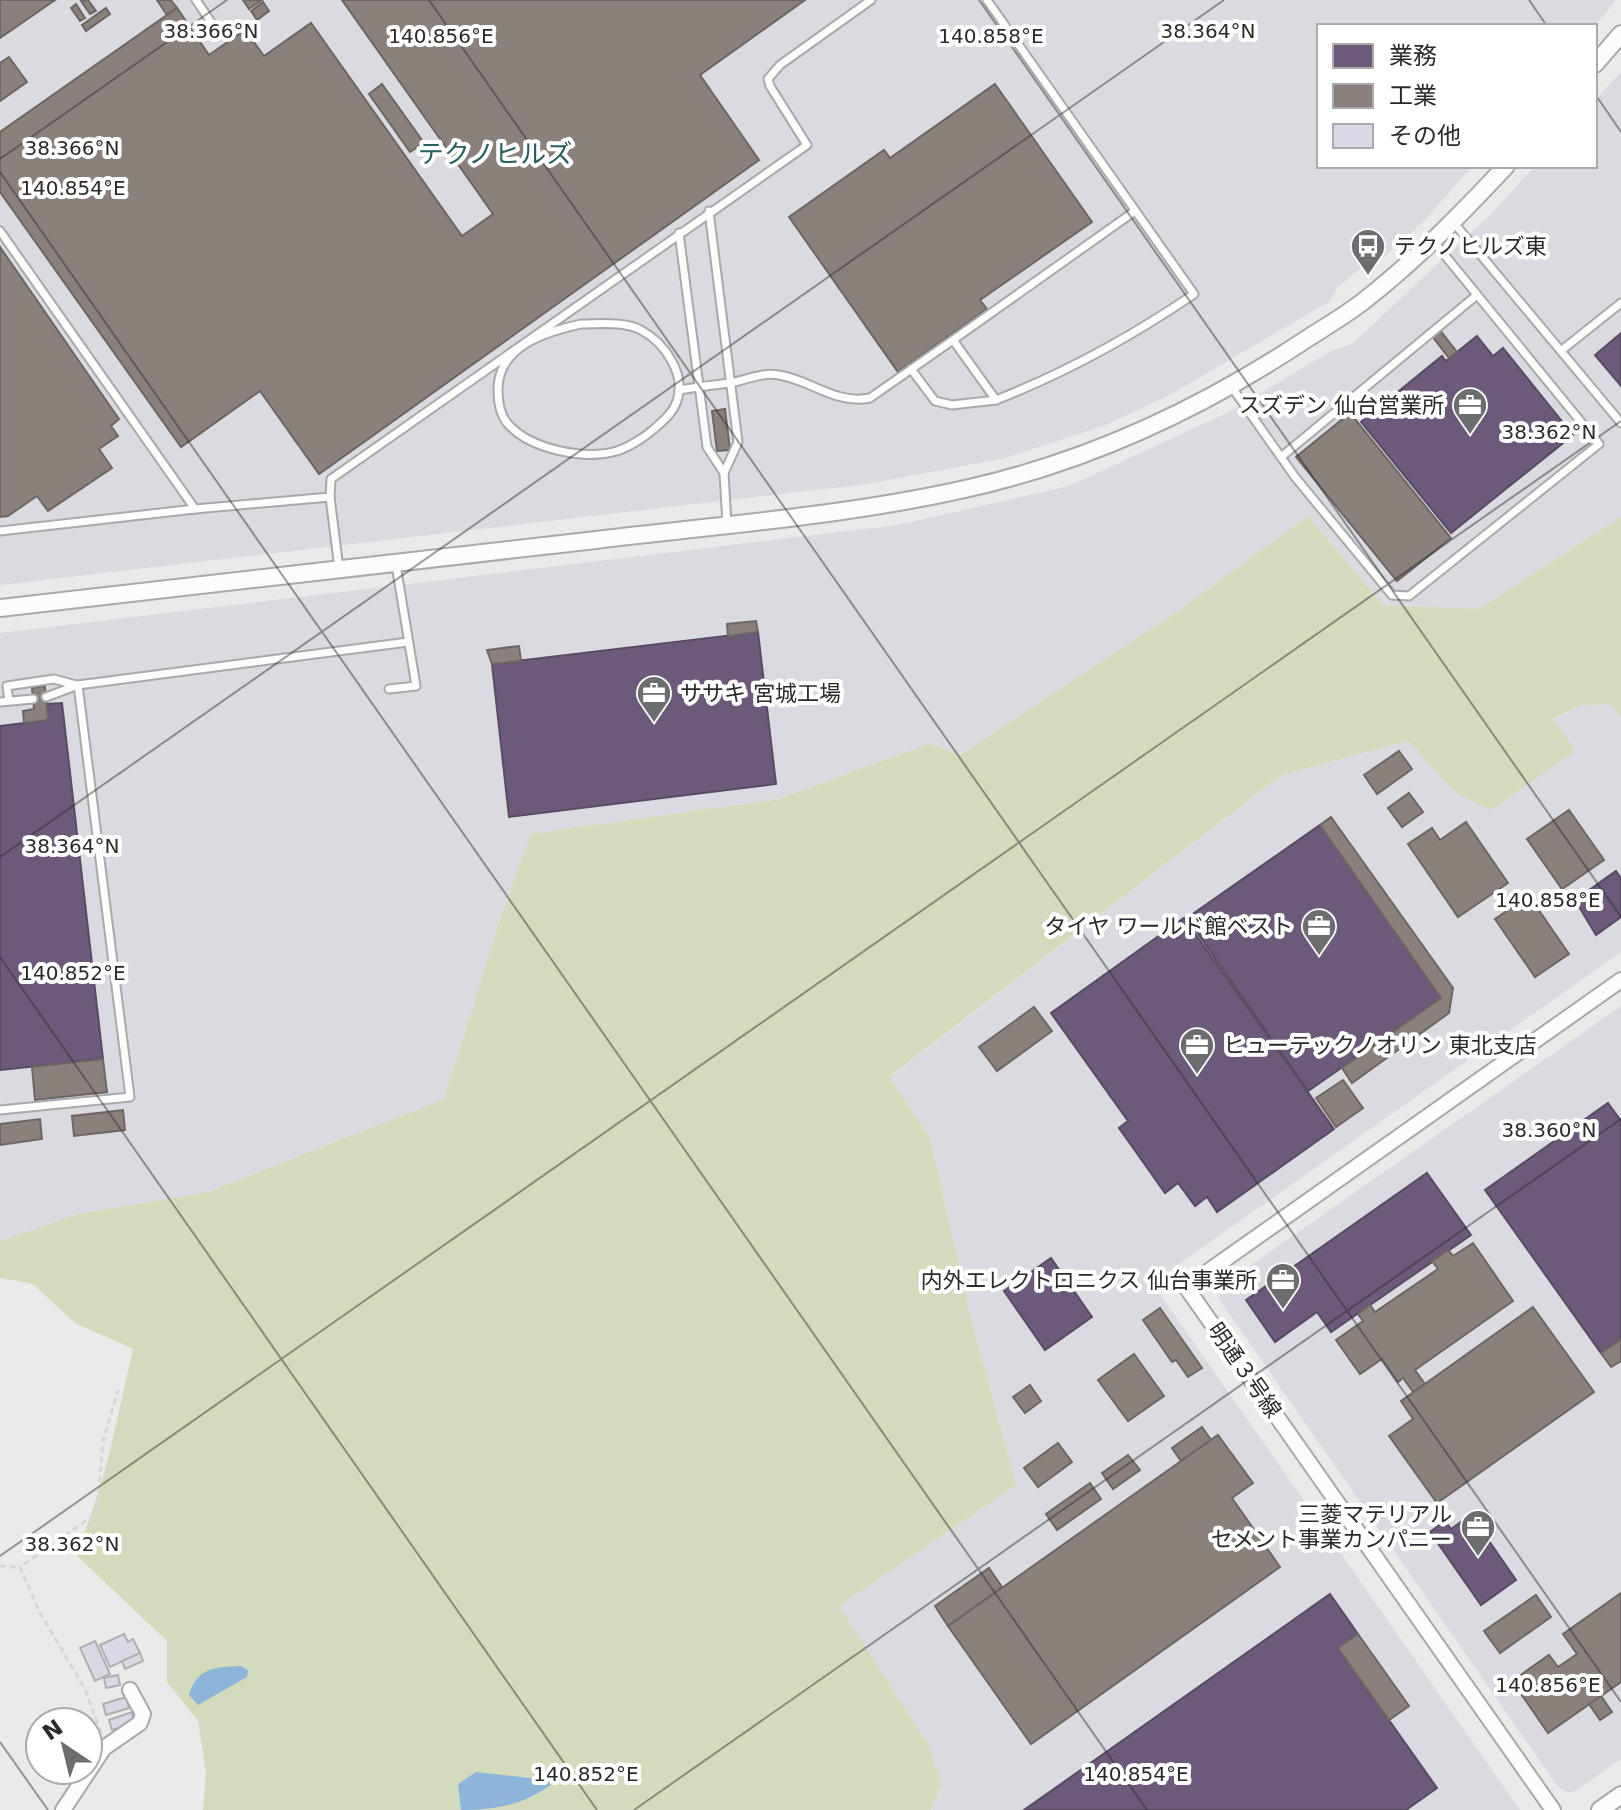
<svg xmlns="http://www.w3.org/2000/svg" width="1621" height="1810" font-family="'DejaVu Sans','Noto Sans JP',sans-serif">
  <style>
    .built { fill: #dbdae0 }
    .green { fill: #d4dbbd }
    .water { fill: #8cb5d9 }
    .offices { fill: #6d597a; stroke: #594b63; stroke-width: 2 }
    .industry { fill: #8a817c; stroke: #6d6764; stroke-width: 2 }
    .building { fill: #dbd8e6; stroke: #afafb0; stroke-width: 2 }
    .lines { fill: none; stroke-linecap: round; stroke-linejoin: round }
    .service-casing { stroke: #a9a9aa; stroke-width: 11 }
    .minor-casing { stroke: #a9a9aa; stroke-width: 18 }
    .tertiary-casing { stroke: #a9a9aa; stroke-width: 20 }
    .path { stroke: #d6d6d7; stroke-width: 3; stroke-dasharray: 6 4; stroke-linecap: butt }
    .service { stroke: #fcfcfc; stroke-width: 7 }
    .minor { stroke: #fcfcfc; stroke-width: 14 }
    .tertiary { stroke: #fcfcfc; stroke-width: 16 }
    .ticks { fill: none; stroke: #2a2a2c; stroke-width: 2; stroke-opacity: 0.45 }
    .labels { text-anchor: middle; stroke-width: 8; stroke-linejoin: round; paint-order: stroke }
    .poi-label { font-size: 22px; fill: #2a2a2c; stroke: #fff; text-anchor: end }
    .street-label { font-size: 22px; fill: #2a2a2c; stroke: #fff }
    .quarter-label { font-size: 26px; fill: #27615e; stroke: #fff }
    .ticks-label { font-size: 20px; text-anchor: middle; fill: #2a2a2c; stroke: #fff; stroke-width: 8; stroke-linejoin: round; paint-order: stroke }
  </style>
  <rect width="100%" height="100%" fill="#eaeaeb"/>
  <g class="built">
    <polygon points="0,0 1614,0 1615,2 1594,26 1319,26 1319,166 1472,166 1425,220 1384,257 1367,262 1337,288 1330,301 1170,395 1106,425 1006,458 867,484 0,585"/>
    <polygon points="1621,72 1621,517 1479,609 1383,605 1308,516 1181,609 960,755 928,744 779,799 531,834 502,913 444,1099 208,1192 77,1214 0,1241 0,633 898,525 1069,486 1231,411 1331,351 1352,344 1490,215 1535,166 1595,166 1595,100"/>
    <polygon points="1611,704 1621,717 1621,952 1152,1283 1520,1810 931,1810 941,1784 928,1744 839,1606 1016,1485 973,1326 930,1138 889,1078 1281,775 1408,741 1456,792 1574,749 1553,720 1580,706"/>
    <polygon points="1621,1006 1621,1759 1574,1792 1567,1792 1558,1787 1219,1299 1221,1286"/>
  </g>
  <path class="green" d="M1308,516L1383,605L1479,609L1621,517V717L1610,704L1580,706L1553,719L1574,749V752L1491,810L1456,793L1408,741L1281,775L889,1077L930,1138L973,1326L1016,1485L839,1606L928,1744L941,1784L931,1810H203L206,1773L198,1721L167,1682V1641L74,1553C104,1498 118,1411 133,1349L75,1323L33,1284L0,1278V1241L77,1214L208,1192L444,1099L502,913L531,834L779,799L928,744L960,755L1181,609Z"/>
  <g class="water">
    <path d="M241,1666L248,1670L247,1677L198,1705L189,1695C197,1667 216,1667 241,1666Z"/>
    <path d="M476,1772L556,1781C527,1804 497,1810 461,1810L458,1784Z"/>
  </g>
  <g class="offices">
    <polygon points="1621,333 1621,386 1595,355"/>
    <polygon points="1477,336 1493,356 1503,348 1573,435 1451,533 1361,422 1442,356 1446,361"/>
    <polygon points="758,632 776,784 509,817 492,664"/>
    <polygon points="62,703 103,1059 0,1070 0,726 48,720 47,704"/>
    <polygon points="1320,825 1441,998 1308,1091 1187,918"/>
    <polygon points="1616,871 1621,878 1621,917 1596,935 1575,900"/>
    <polygon points="1184,918 1334,1129 1217,1212 1207,1197 1195,1206 1178,1183 1165,1193 1119,1128 1128,1121 1051,1013"/>
    <polygon points="1608,1103 1621,1121 1621,1339 1601,1353 1485,1190"/>
    <polygon points="1427,1173 1471,1235 1331,1332 1317,1312 1275,1342 1246,1300"/>
    <polygon points="1051,1258 1092,1317 1045,1350 1004,1291"/>
    <polygon points="1471,1515 1516,1580 1481,1605 1430,1532 1445,1521 1451,1529"/>
    <polygon points="1330,1594 1358,1634 1338,1648 1437,1788 1406,1810 1024,1810"/>
  </g>
  <g class="industry">
    <polygon points="0,0 55,0 0,38"/>
    <polygon points="88,0 96,11 90,14 81,1"/>
    <polygon points="157,0 171,0 177,8 167,15"/>
    <polygon points="243,0 262,0 249,9"/>
    <polygon points="342,0 805,0 700,75 759,160 319,474 260,391 181,447 0,192 0,132 177,8 209,55 245,30 264,56 311,23 462,236 493,214"/>
    <polygon points="263,2 269,11 257,20 251,11"/>
    <polygon points="76,4 85,18 80,21 71,8"/>
    <polygon points="106,8 110,14 86,31 82,25"/>
    <polygon points="9,57 27,82 0,101 0,63"/>
    <polygon points="382,84 424,143 410,152 369,94"/>
    <polygon points="995,84 1092,222 980,300 987,309 898,372 789,217 884,150 890,158"/>
    <polygon points="0,247 119,419 111,426 118,436 99,449 112,468 48,511 37,496 8,516 0,517"/>
    <polygon points="1440,330 1457,352 1449,358 1432,336"/>
    <polygon points="725,409 730,450 717,451 712,411"/>
    <polygon points="1350,413 1451,538 1397,581 1296,457"/>
    <polygon points="756,621 758,632 728,636 727,624"/>
    <polygon points="519,646 521,661 492,664 487,650"/>
    <polygon points="45,686 48,720 24,723 23,711 34,709 32,688"/>
    <polygon points="1399,751 1412,769 1377,794 1364,775"/>
    <polygon points="1409,793 1423,812 1402,827 1388,808"/>
    <polygon points="1569,810 1604,860 1562,889 1527,839"/>
    <polygon points="1331,817 1453,988 1449,1013 1352,1083 1342,1068 1441,998 1320,825"/>
    <polygon points="1466,822 1508,883 1458,917 1408,844 1432,828 1440,840"/>
    <polygon points="1529,896 1569,954 1535,977 1495,919"/>
    <polygon points="1034,1007 1052,1031 997,1071 979,1047"/>
    <polygon points="103,1059 107,1092 35,1100 32,1067"/>
    <polygon points="1343,1080 1363,1108 1336,1127 1316,1098"/>
    <polygon points="123,1110 125,1130 74,1136 72,1116"/>
    <polygon points="40,1119 42,1139 0,1145 0,1124"/>
    <polygon points="1473,1243 1513,1301 1415,1370 1425,1384 1413,1392 1403,1378 1398,1382 1382,1359 1360,1374 1336,1340 1363,1321 1358,1314 1370,1305 1375,1312 1438,1269 1432,1261 1448,1250 1453,1256"/>
    <polygon points="1533,1307 1594,1392 1437,1503 1389,1436 1413,1419 1401,1401"/>
    <polygon points="1160,1308 1202,1368 1188,1377 1176,1360 1172,1362 1143,1320"/>
    <polygon points="1621,1339 1621,1361 1611,1367 1601,1353"/>
    <polygon points="1134,1354 1164,1396 1128,1421 1098,1380"/>
    <polygon points="1030,1385 1041,1401 1025,1413 1013,1397"/>
    <polygon points="1202,1427 1211,1440 1181,1461 1172,1448"/>
    <polygon points="1218,1435 1253,1483 1232,1498 1280,1567 1031,1744 948,1626"/>
    <polygon points="1058,1443 1072,1462 1038,1487 1024,1468"/>
    <polygon points="1128,1455 1140,1470 1113,1489 1102,1473"/>
    <polygon points="1090,1483 1101,1499 1057,1530 1046,1514"/>
    <polygon points="989,1568 1002,1587 948,1626 935,1606"/>
    <polygon points="1621,1593 1621,1682 1548,1733 1512,1681 1549,1655 1558,1667 1577,1654 1563,1634"/>
    <polygon points="1536,1595 1551,1617 1500,1653 1484,1631"/>
    <polygon points="1358,1634 1409,1706 1389,1720 1338,1648"/>
    <polygon points="1601,1696 1612,1712 1600,1720 1589,1704"/>
  </g>
  <g class="building">
    <polygon points="124,1634 128,1642 133,1639 140,1653 110,1667 100,1645"/>
    <polygon points="95,1641 110,1674 95,1681 80,1648"/>
    <polygon points="140,1653 143,1661 125,1669 122,1661"/>
    <polygon points="118,1675 120,1685 106,1688 104,1678"/>
    <polygon points="126,1697 129,1708 106,1715 103,1704"/>
    <polygon points="132,1712 135,1723 112,1730 109,1720"/>
  </g>
  <g class="lines">
    <g class="service-casing">
      <g id="service">
        <polyline points="196,0 219,34"/>
        <path d="M987,0L1194,294C1131,337 1067,372 996,400"/>
        <polyline points="709,211 738,442 724,473 727,524"/>
        <polyline points="1454,223 1621,423"/>
        <polyline points="0,231 195,509 330,497 331,479 807,145 770,86 768,79 780,65 871,0"/>
        <polyline points="679,233 707,447 724,473"/>
        <path d="M581,324C599,324 624,321 641,330C665,343 686,374 677,401C673,413 663,421 654,429C645,437 629,447 617,451C585,460 531,450 508,424C500,415 498,402 498,390C498,346 545,332 581,324Z"/>
        <polyline points="953,340 1135,211"/>
        <polyline points="1562,350 1621,303"/>
        <polyline points="1231,386 1295,477 1392,595 1409,596 1599,444 1434,242"/>
        <path d="M679,390C696,387 713,385 730,383C746,380 762,372 779,375C811,380 836,405 870,398L953,340L996,400L952,405L935,401L911,369"/>
        <polyline points="1281,457 1477,295"/>
        <polyline points="330,497 339,569"/>
        <polyline points="0,531 195,509"/>
        <polyline points="389,689 416,686 396,565"/>
        <polyline points="46,697 78,685 408,642"/>
        <polyline points="9,701 7,686 54,679 76,685"/>
        <polyline points="0,702 33,699"/>
        <polyline points="0,1110 130,1097 78,685"/>
      </g>
    </g>
    <g class="minor-casing">
      <g id="minor">
        <polyline points="63,1810 104,1748 140,1723 143,1714 130,1690"/>
        <polyline points="1553,1810 1186,1287 1621,980"/>
      </g>
    </g>
    <g class="tertiary-casing">
      <g id="tertiary">
        <polyline points="1595,64 1621,34"/>
        <path d="M0,608C199,584 397,564 596,540C719,525 844,516 965,489C1087,462 1201,409 1305,340C1325,327 1346,315 1365,300C1416,260 1462,213 1506,166"/>
        <polyline points="1600,1810 1621,1795"/>
      </g>
    </g>
    <g class="path">
      <polyline points="0,1566 20,1567"/>
      <polyline points="101,1733 85,1689 40,1613 20,1567 97,1513 103,1441 118,1390"/>
    </g>
    <use href="#service" class="service"/>
    <use href="#minor" class="minor"/>
    <use href="#tertiary" class="tertiary"/>
  </g>
  <path class="ticks" d="M429,0L1621,1702M979,0L1621,917M1529,0L1547,26M1595,94L1621,132M0,159L227,0M0,172L1147,1810M0,857L1224,0M0,957L597,1810M0,1556L1621,421M0,1742L48,1810M634,1810L1621,1119"/>
  <defs>
    <g id="bus-pin" transform="scale(1.8)"><path d="M0 17L-7.5 6A9.5 9.5 0 1 1 7.5 6Z" fill="#6d6d6f" stroke="#fff"/><path d="M-5-6H5V4H4V6H2V4H-2V6H-4V4H-5ZM-3.5-4V0h7V-4ZM-3.5 1.2v1.5H-2V1.2ZM2 1.2v1.5H3.5V1.2Z" fill="#fff"/></g>
    <g id="office-pin" transform="scale(1.8)"><path d="M0 17L-7.5 6A9.5 9.5 0 1 1 7.5 6Z" fill="#6d6d6f" stroke="#fff"/><path d="M-6-3h4V-5.5h4V-3h4V5H-6ZM-1-4.5V-3h2v-1.5ZM-6 0V1H6V0Z" fill="#fff"/></g>
  </defs>
  <g fill-rule="evenodd">
    <use href="#bus-pin" x="1368" y="246"/>
    <use href="#office-pin" x="1470" y="405"/>
    <use href="#office-pin" x="654" y="693"/>
    <use href="#office-pin" x="1319" y="926"/>
    <use href="#office-pin" x="1197" y="1045"/>
    <use href="#office-pin" x="1283" y="1280"/>
    <use href="#office-pin" x="1478" y="1527"/>
  </g>
  <g class="labels">
    <g class="poi-label">
      <text x="1394" y="254" text-anchor="start">テクノヒルズ東</text>
      <text x="1444" y="413">スズデン 仙台営業所</text>
      <text x="680" y="701" text-anchor="start">ササキ 宮城工場</text>
      <text x="1293" y="934">タイヤ ワールド館ベスト</text>
      <text x="1223" y="1053" text-anchor="start">ヒューテックノオリン 東北支店</text>
      <text x="1257" y="1288">内外エレクトロニクス 仙台事業所</text>
      <text x="1452" y="1522">三菱マテリアル<tspan x="1452" dy="25">セメント事業カンパニー</tspan></text>
    </g>
    <g class="street-label">
      <text transform="translate(1245 1370) rotate(55)" y="8">明通３号線</text>
    </g>
    <g class="quarter-label">
      <text x="495" y="163">テクノヒルズ</text>
    </g>
  </g>
  <g class="ticks-label">
    <text x="1208" y="38">38.364°N</text>
    <text x="211" y="38">38.366°N</text>
    <text x="441" y="43">140.856°E</text>
    <text x="991" y="43">140.858°E</text>
    <text x="72" y="155">38.366°N</text>
    <text x="73" y="195">140.854°E</text>
    <text x="1549" y="439">38.362°N</text>
    <text x="72" y="853">38.364°N</text>
    <text x="1548" y="907">140.858°E</text>
    <text x="73" y="980">140.852°E</text>
    <text x="1549" y="1137">38.360°N</text>
    <text x="72" y="1551">38.362°N</text>
    <text x="1548" y="1692">140.856°E</text>
    <text x="586" y="1781">140.852°E</text>
    <text x="1136" y="1781">140.854°E</text>
  </g>
  <rect x="1317" y="24" width="280" height="144" fill="#ffffff" stroke="#aaaaab" stroke-width="2"/>
  <rect x="1333" y="44" width="40" height="24" fill="#6d597a" stroke="#aaaaab" stroke-width="2"/>
  <text x="1389" y="64" font-size="24" fill="#2a2a2c">業務</text>
  <rect x="1333" y="84" width="40" height="24" fill="#8a817c" stroke="#aaaaab" stroke-width="2"/>
  <text x="1389" y="104" font-size="24" fill="#2a2a2c">工業</text>
  <rect x="1333" y="124" width="40" height="24" fill="#dbd8e6" stroke="#aaaaab" stroke-width="2"/>
  <text x="1389" y="144" font-size="24" fill="#2a2a2c">その他</text>
  <g transform="translate(64 1746) rotate(325)"><circle r="38" fill="#ffffff" stroke="#aaaaab" stroke-width="2"/>
  <path d="M0-6L14 30L0 20L-14 30Z" fill="#6d6d6f"/>
  <text y="-12" font-size="22" font-weight="bold" text-anchor="middle" fill="#2a2a2c">N</text>
  </g>
</svg>
